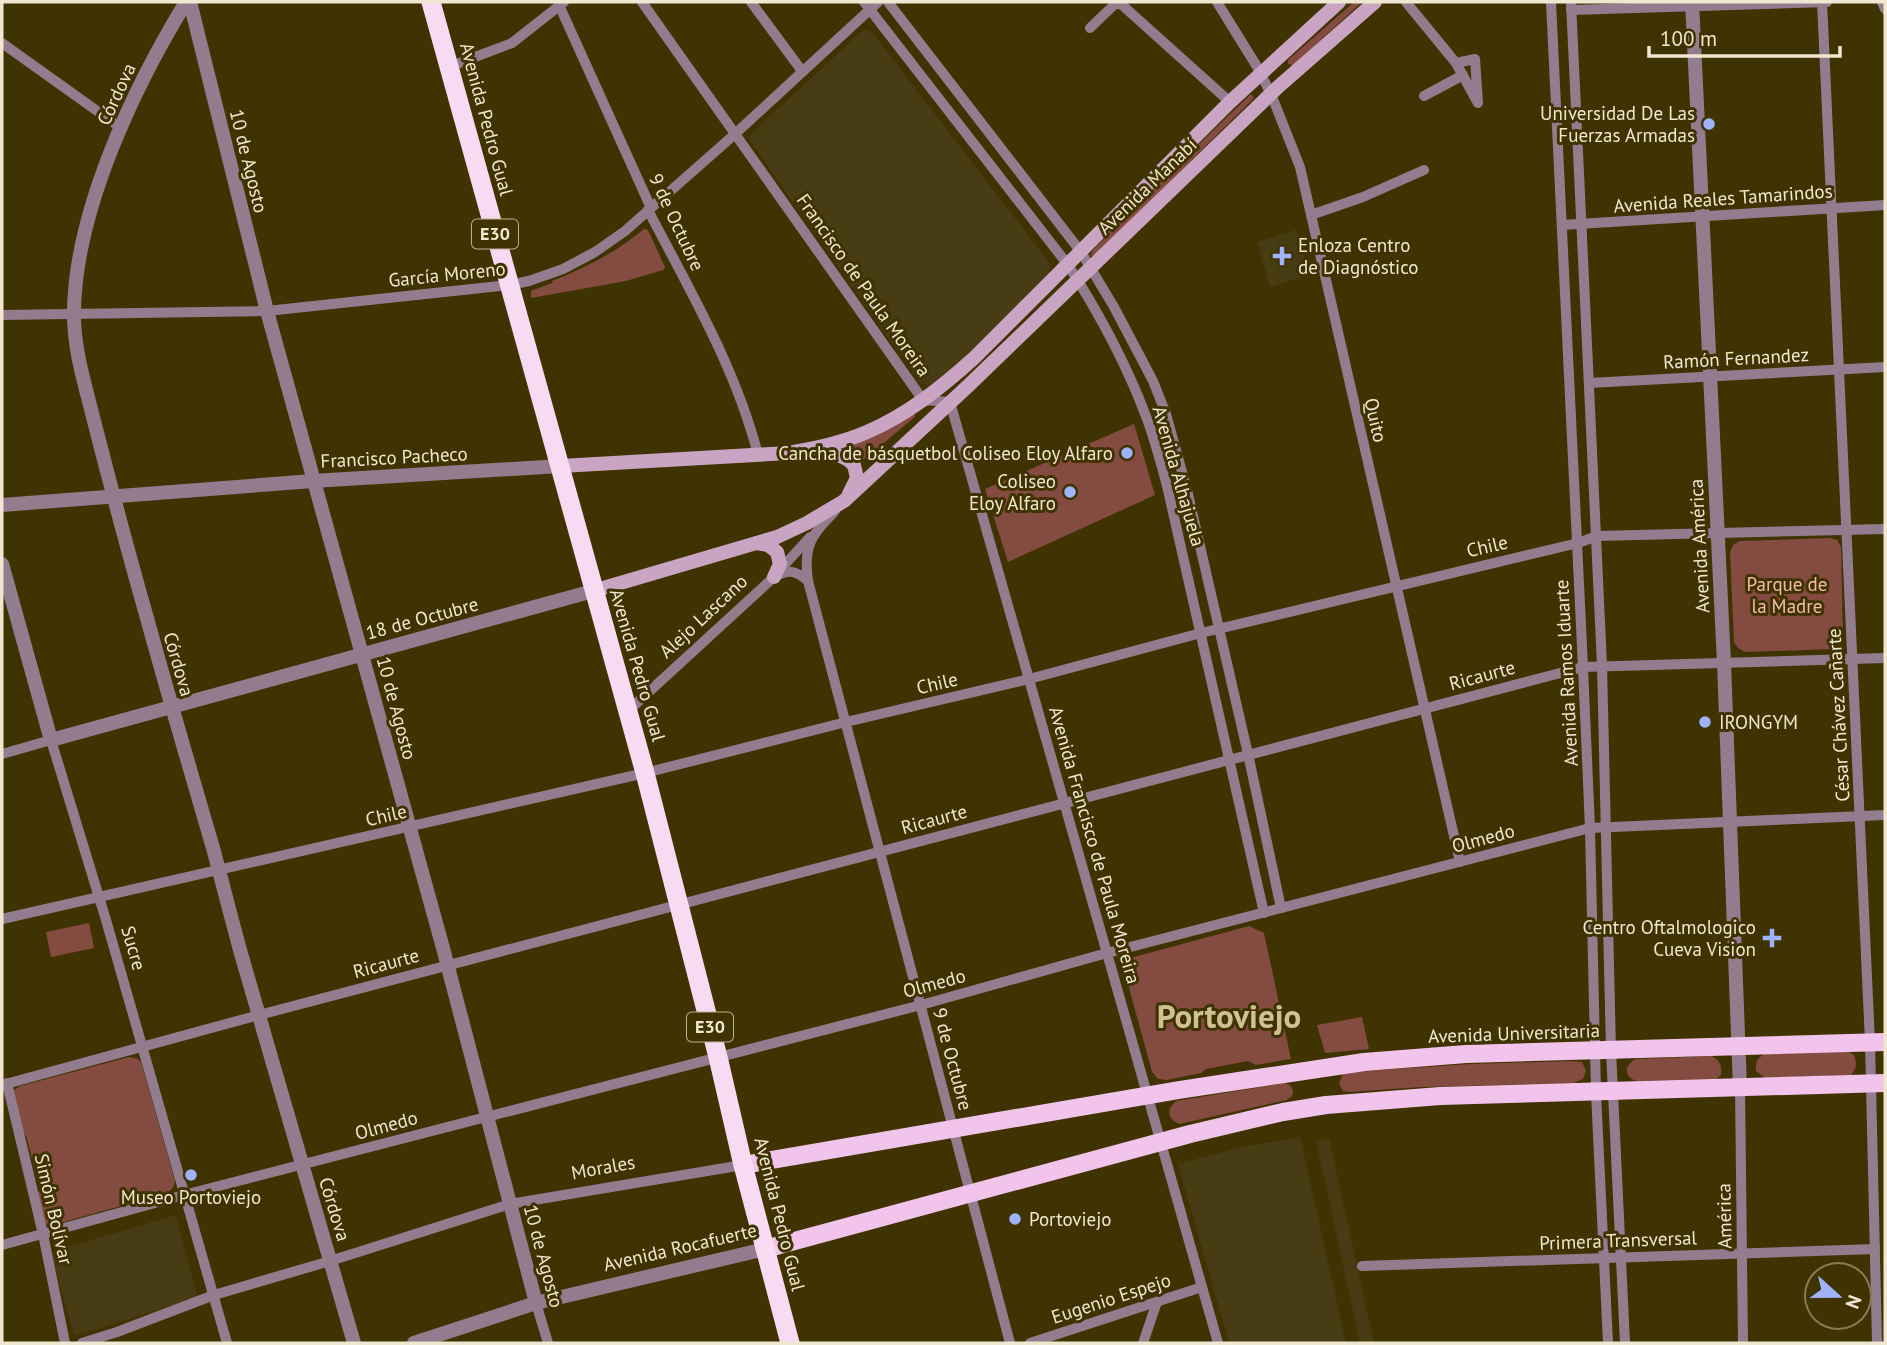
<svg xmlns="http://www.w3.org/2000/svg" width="1887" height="1345" font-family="'PT Sans',sans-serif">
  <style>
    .built { fill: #483c14 }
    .green { fill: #844b40 }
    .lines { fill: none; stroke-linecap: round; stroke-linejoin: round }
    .minor { stroke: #947c8f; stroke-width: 10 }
    .tertiary { stroke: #947c8f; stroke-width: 14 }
    .secondary { stroke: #caa5c3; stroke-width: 14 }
    .primary { stroke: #f3c4eb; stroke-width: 18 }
    .trunk { stroke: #f8daf2; stroke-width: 19 }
    .poi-dot { fill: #9fb3fd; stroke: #403302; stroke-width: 2.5 }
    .labels { text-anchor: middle; stroke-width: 6; stroke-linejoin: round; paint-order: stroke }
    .shield { fill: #403302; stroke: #bab192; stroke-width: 2 }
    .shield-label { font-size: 18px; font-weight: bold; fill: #efe7cf }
    .street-label { font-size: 19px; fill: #efe7cf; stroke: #403302 }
    .poi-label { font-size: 19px; fill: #efe7cf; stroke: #403302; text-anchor: end }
    .park-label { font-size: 19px; fill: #f5bbae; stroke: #403302 }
    .town-label { font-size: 33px; font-weight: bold; fill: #d0c191; stroke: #403302 }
  </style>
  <rect width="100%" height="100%" fill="#403302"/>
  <g class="built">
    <polygon points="865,30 872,32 1051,265 1048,274 935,386 930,387 919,382 749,139 751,134 862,31"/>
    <polygon points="1296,230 1306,262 1300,264 1304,276 1270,287 1257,242"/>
    <polygon points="1300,1137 1346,1343 1229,1343 1178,1164 1238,1148"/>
    <polygon points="1329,1139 1374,1343 1360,1343 1316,1140"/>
    <polygon points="173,1216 176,1216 197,1295 196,1298 77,1335 74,1335 52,1256 54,1251"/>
  </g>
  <g class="green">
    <polygon points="1354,2 1362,2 1293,65 1288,64 1288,60"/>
    <polygon points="1251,94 1254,98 1097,254 1090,256 1093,250 1172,170"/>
    <path d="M644,229L648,230L665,267L663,270L626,281L531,298V291L552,283V281C586,268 616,252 644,229Z"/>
    <polygon points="914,413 915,417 863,460 856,452 846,447"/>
    <polygon points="1134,424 1155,495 1008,562 985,489"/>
    <polygon points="1830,538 1837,540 1841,547 1843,639 1840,645 1833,649 1745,652 1738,648 1734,642 1730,552 1733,545 1740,541"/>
    <polygon points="89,923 94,948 51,957 46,932"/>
    <polygon points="1249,926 1264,933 1291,1059 1256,1065 1248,1061 1206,1069 1201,1073 1167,1080 1158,1079 1152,1072 1125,973 1128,962 1134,957"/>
    <polygon points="1362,1017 1369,1049 1325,1053 1317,1025"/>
    <path d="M1848,1051L1854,1055C1857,1064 1857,1068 1851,1075L1765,1078L1756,1071C1755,1062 1757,1058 1765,1054Z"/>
    <path d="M1712,1056C1720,1061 1722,1065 1721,1075L1716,1079L1637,1081C1623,1077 1624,1065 1636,1059Z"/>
    <path d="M129,1057L138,1059L141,1062L175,1181C174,1188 171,1191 164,1194L49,1226L45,1223L37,1194L40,1190L26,1135L22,1134L13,1094L14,1090L20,1086Z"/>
    <polygon points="1571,1061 1582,1062 1586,1071 1583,1079 1573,1083 1422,1087 1349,1092 1343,1091 1339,1083 1343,1074 1347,1072 1471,1064"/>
    <path d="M1285,1083L1290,1085L1293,1090L1292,1096L1287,1100L1179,1124C1167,1118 1166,1110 1176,1101Z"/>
  </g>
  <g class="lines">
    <g class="minor">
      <polyline points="642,2 923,400 950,402 1218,1343"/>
      <polyline points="751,2 802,71"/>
      <path d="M864,2L1068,265C1099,313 1127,365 1147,419C1155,441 1161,463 1167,486L1264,913"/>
      <polyline points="888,2 1081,252 1114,307 1153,381 1166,414 1188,494 1248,754 1281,908"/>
      <polyline points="1217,2 1256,65 1271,94 1300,167 1460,862"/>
      <polyline points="1406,2 1456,63 1478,103 1475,59 1456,63"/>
      <polyline points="1551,2 1583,667 1590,828 1596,1093 1608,1343"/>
      <polyline points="1571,2 1602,665 1611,1051 1625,1343"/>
      <polyline points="1822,2 1870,1042 1877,1343"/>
      <polyline points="1882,2 1885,9"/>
      <path d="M559,5L651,208L648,210C689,289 736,368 758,455"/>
      <polyline points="1571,10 1827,2"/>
      <polyline points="1090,28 1115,4 1121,4 1230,102"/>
      <polyline points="2,43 121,128"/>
      <polyline points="449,67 512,43 564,2"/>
      <polyline points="1424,96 1463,75"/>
      <polyline points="1311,215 1363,197 1424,170"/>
      <polyline points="1562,225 1885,205"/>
      <polyline points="2,315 267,311 509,285 529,281 563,269 595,252 625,231 735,134 878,2"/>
      <polyline points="1589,383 1885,367"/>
      <path d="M835,511C811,536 803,545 808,581L1010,1343"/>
      <polyline points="778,572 810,537"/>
      <path d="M628,711L774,577C789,569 795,570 808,581"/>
      <polyline points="2,754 51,740 106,920 227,1343"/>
      <polyline points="2,919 645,773 846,722 1029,679 1201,633 1578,543 1597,536 1885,529"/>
      <polyline points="7,1083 43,1234 65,1343"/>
      <polyline points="2,1085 259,1015 1583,667 1885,658"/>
      <polyline points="1740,1088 1743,1343"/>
      <polyline points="2,1245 184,1195 921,1005 1107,953 1590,828 1885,815"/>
      <polyline points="1362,1266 1875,1249"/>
      <polyline points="536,1303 548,1343"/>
      <polyline points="82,1343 117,1332 214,1295 330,1261 510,1204 743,1165"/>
      <polyline points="1030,1343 1202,1287"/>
      <polyline points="1143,1343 1157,1302"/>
    </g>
    <g class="tertiary">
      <path d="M186,2C134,87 76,209 74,310C73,348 85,384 94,421C111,487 128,552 147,618C168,695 191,772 213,848C223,885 232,921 242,957C279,1086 316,1215 354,1343"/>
      <polyline points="190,2 267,311 443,948 536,1303"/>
      <polyline points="1692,2 1724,663 1740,1088"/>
      <polyline points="2,505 313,481 561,466"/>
      <polyline points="2,564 51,740 593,591"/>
      <polyline points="414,1343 536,1303 765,1249"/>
    </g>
    <g class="secondary">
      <path d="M788,453C815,448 842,443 867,432C907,415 942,387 974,358L1230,102L1339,2"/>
      <path d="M561,466L788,453C809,453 839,448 854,465L857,478L849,494"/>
      <polyline points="757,543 768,545 777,552 780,564 774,577"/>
      <polyline points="593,591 777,537 807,523 844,501 968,386 1278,87 1375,2"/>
    </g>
    <g class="primary">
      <polyline points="743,1165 1179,1090 1364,1062 1466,1054 1885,1042"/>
      <polyline points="765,1249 1190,1134 1283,1112 1326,1105 1440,1096 1885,1083"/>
    </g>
    <polyline class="trunk" points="431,2 645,773 718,1057 743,1165 790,1343"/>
  </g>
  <g class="poi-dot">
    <circle cx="1709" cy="124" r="7"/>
    <path d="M1278.5 245.5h7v7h7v7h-7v7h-7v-7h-7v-7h7z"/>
    <circle cx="1127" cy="453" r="7"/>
    <circle cx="1070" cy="492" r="7"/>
    <circle cx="1705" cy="722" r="7"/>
    <path d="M1768.5 927.5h7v7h7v7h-7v7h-7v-7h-7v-7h7z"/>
    <circle cx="191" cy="1175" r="7"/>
    <circle cx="1015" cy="1219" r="7"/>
  </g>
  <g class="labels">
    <g class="shield">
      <rect x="472" y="219.5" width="46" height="29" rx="5"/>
      <rect x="687" y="1012.5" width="46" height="29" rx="5"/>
    </g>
    <g class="shield-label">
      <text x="495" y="240">E30</text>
      <text x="710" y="1033">E30</text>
    </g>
    <g class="street-label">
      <text transform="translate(116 94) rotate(-65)" y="7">Córdova</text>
      <text transform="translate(487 119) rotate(75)" y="7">Avenida Pedro Gual</text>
      <text transform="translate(249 161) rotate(76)" y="7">10 de Agosto</text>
      <text transform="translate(1147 186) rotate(-44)" y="7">Avenida Manabí</text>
      <text transform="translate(1723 198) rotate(-4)" y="7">Avenida Reales Tamarindos</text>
      <text transform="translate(677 222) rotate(65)" y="7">9 de Octubre</text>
      <text transform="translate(447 274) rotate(-6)" y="7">García Moreno</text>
      <text transform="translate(864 285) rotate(55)" y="7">Francisco de Paula Moreira</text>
      <text transform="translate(1736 358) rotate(-3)" y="7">Ramón Fernandez</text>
      <text transform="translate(1376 420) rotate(77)" y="7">Quito</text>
      <text transform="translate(394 457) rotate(-3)" y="7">Francisco Pacheco</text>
      <text transform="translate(1179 476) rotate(74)" y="7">Avenida Alhajuela</text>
      <text transform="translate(1487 546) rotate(-13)" y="7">Chile</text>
      <text transform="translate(1699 546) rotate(-93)" y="7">Avenida América</text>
      <text transform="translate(703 616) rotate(-43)" y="7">Alejo Lascano</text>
      <text transform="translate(422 618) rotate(-15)" y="7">18 de Octubre</text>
      <text transform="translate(179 664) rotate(74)" y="7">Córdova</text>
      <text transform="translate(638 665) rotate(74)" y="7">Avenida Pedro Gual</text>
      <text transform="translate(1566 673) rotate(-93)" y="7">Avenida Ramos Iduarte</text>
      <text transform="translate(1482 675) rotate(-15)" y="7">Ricaurte</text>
      <text transform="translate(937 683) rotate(-13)" y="7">Chile</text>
      <text transform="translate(397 708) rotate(75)" y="7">10 de Agosto</text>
      <text transform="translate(1838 715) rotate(-93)" y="7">César Chávez Cañarte</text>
      <text transform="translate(386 815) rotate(-13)" y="7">Chile</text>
      <text transform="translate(934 819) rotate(-15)" y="7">Ricaurte</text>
      <text transform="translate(1483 838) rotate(-15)" y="7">Olmedo</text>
      <text transform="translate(1095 845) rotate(74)" y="7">Avenida Francisco de Paula Moreira</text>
      <text transform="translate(134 948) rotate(74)" y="7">Sucre</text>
      <text transform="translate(386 963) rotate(-15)" y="7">Ricaurte</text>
      <text transform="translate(934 983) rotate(-15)" y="7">Olmedo</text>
      <text transform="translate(1514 1033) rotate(-2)" y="7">Avenida Universitaria</text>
      <text transform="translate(953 1059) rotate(75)" y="7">9 de Octubre</text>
      <text transform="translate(386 1125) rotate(-15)" y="7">Olmedo</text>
      <text transform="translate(603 1167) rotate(-10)" y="7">Morales</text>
      <text transform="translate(54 1209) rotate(77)" y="7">Simón Bolívar</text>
      <text transform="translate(335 1209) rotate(73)" y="7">Córdova</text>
      <text transform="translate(780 1214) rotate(76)" y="7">Avenida Pedro Gual</text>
      <text transform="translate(1724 1216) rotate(-91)" y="7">América</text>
      <text transform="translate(1618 1240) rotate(-2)" y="7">Primera Transversal</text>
      <text transform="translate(680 1247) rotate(-13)" y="7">Avenida Rocafuerte</text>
      <text transform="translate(544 1256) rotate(75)" y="7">10 de Agosto</text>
      <text transform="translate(1111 1298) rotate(-18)" y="7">Eugenio Espejo</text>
    </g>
    <g class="poi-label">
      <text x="1695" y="120">Universidad De Las<tspan x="1695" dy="22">Fuerzas Armadas</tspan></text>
      <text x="1298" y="252" text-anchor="start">Enloza Centro<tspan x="1298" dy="22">de Diagnóstico</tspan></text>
      <text x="1113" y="460">Cancha de básquetbol Coliseo Eloy Alfaro</text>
      <text x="1056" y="488">Coliseo<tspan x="1056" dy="22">Eloy Alfaro</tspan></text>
      <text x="1719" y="729" text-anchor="start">IRONGYM</text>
      <text x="1756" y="934">Centro Oftalmologico<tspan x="1756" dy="22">Cueva Vision</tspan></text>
      <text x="191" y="1204" text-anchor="middle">Museo Portoviejo</text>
      <text x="1029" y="1226" text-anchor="start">Portoviejo</text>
    </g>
    <g class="park-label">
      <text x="1787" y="591">Parque de<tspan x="1787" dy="22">la Madre</tspan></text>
    </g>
    <g class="town-label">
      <text x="1229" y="1028">Portoviejo</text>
    </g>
  </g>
  <rect width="1887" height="1345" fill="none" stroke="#efe7cf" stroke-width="7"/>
  <g transform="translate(1838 1296) rotate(111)"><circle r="33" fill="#403302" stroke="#867b54" stroke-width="2"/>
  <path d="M0-5L12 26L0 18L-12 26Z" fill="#9fb3fd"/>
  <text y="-10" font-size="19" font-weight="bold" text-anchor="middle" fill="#efe7cf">N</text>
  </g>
  <path d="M1649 46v10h191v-10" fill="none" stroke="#efe7cf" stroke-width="3.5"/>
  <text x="1660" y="46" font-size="21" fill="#efe7cf" stroke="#403302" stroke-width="5" paint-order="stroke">100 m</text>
</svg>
